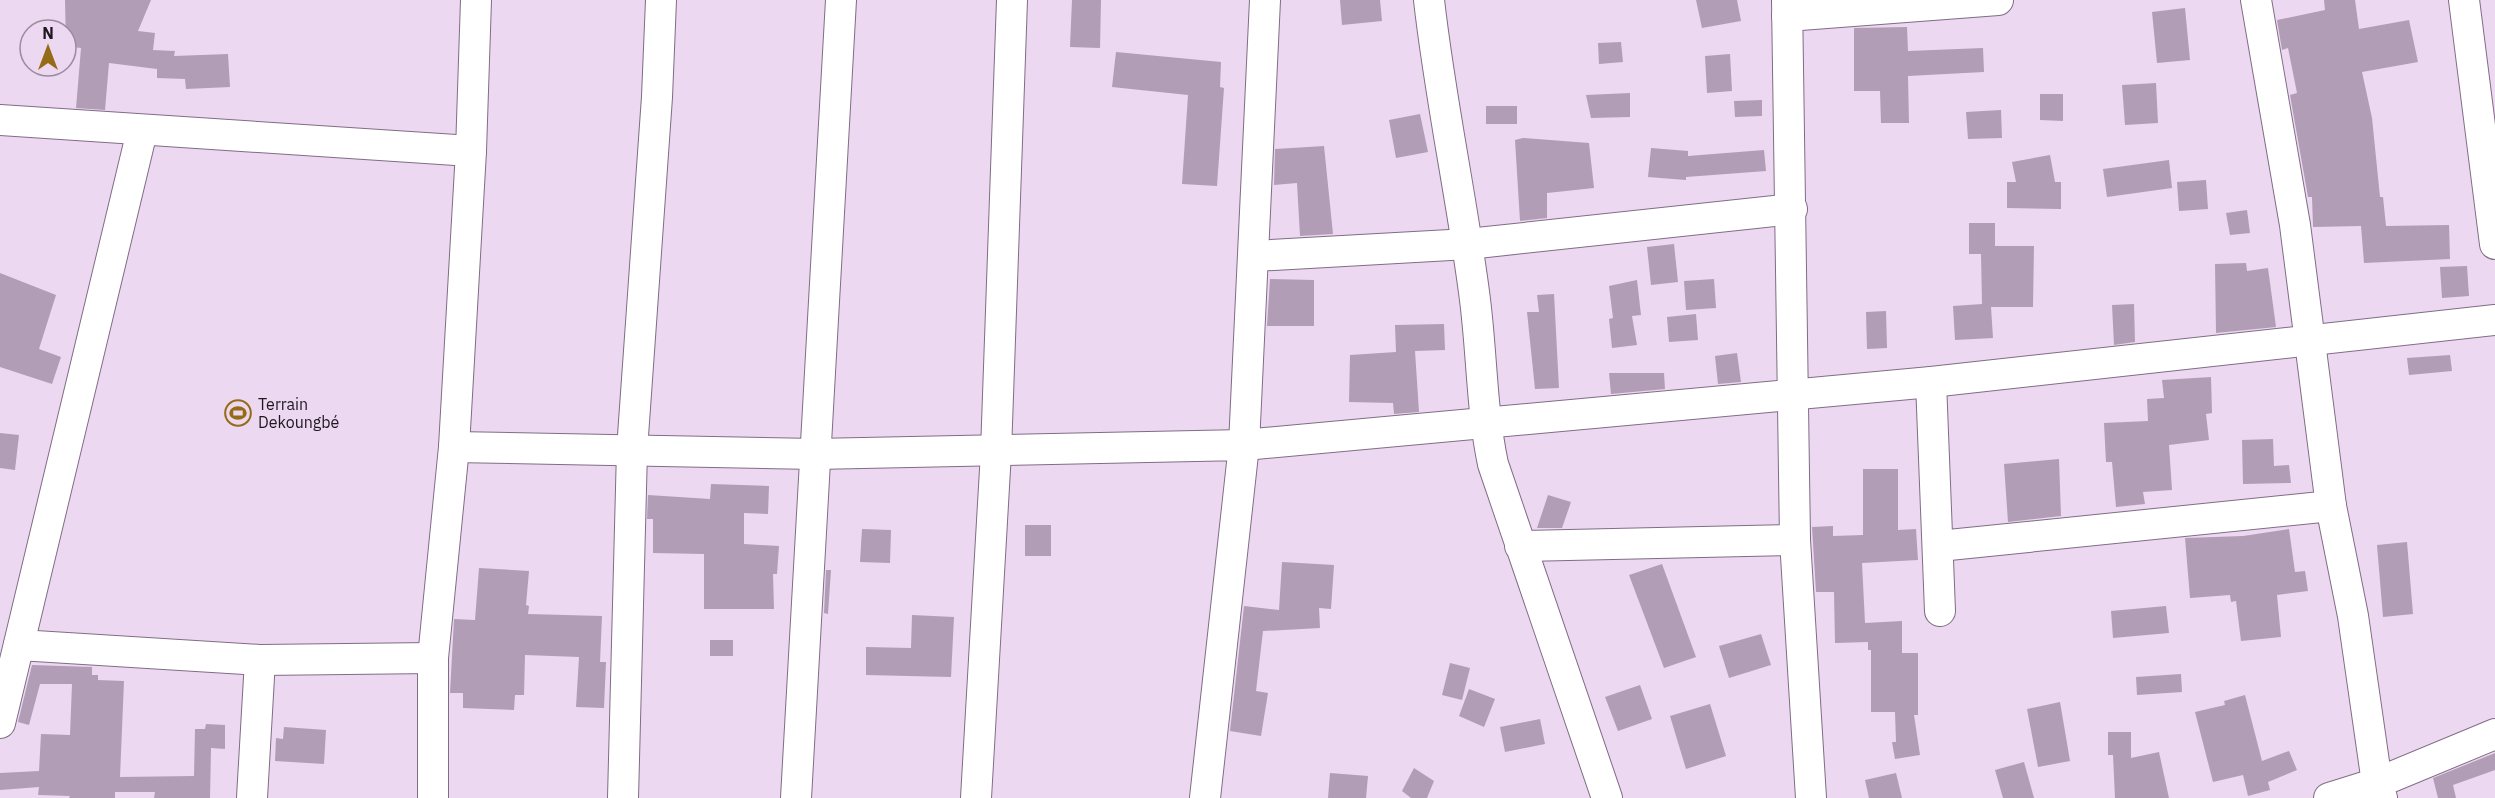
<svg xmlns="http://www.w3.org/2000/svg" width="2495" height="798" font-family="'IBM Plex Sans',sans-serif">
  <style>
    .building { fill: #b19db5 }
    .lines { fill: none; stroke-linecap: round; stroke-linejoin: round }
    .minor-casing { stroke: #806d84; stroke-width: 32 }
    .minor { stroke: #fff; stroke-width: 30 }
    .labels { text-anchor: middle; stroke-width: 6; stroke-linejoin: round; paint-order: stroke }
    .poi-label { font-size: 16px; fill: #1e1720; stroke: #ecd8f1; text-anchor: start }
  </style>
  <rect width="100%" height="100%" fill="#ecd8f1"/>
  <g class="building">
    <polygon points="65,0 151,0 138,31 155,33 153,50 175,51 174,56 228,54 230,87 186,89 185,79 157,78 157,69 109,63 105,110 76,108 81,48 66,46"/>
    <polygon points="1072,0 1101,0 1100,48 1070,47"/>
    <polygon points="1340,0 1380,0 1382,21 1342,25"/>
    <polygon points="1696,0 1737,0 1741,21 1702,28"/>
    <polygon points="2324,0 2355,0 2359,29 2409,20 2418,62 2362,72 2372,118 2380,197 2383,197 2386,226 2449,225 2450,259 2364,263 2361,226 2313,227 2312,197 2308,197 2290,95 2297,93 2288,48 2282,50 2277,20 2325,10"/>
    <polygon points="2185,8 2190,60 2157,63 2152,12"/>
    <polygon points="1907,27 1908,51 1983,48 1984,72 1908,76 1909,123 1881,123 1880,91 1854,91 1854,28"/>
    <polygon points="1621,42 1623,62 1599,64 1598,43"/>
    <polygon points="1116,52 1221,62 1220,87 1224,88 1217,186 1182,184 1188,95 1112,87"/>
    <polygon points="1730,54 1732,91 1707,93 1705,56"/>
    <polygon points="2156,83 2158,123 2125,125 2122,85"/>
    <polygon points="1630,93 1630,117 1591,118 1586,95"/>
    <polygon points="2040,94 2063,94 2063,121 2040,120"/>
    <polygon points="1762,100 1762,116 1735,117 1734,101"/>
    <rect x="1486" y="106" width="31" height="18"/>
    <polygon points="2001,110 2002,138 1968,139 1966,112"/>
    <polygon points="1420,114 1428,152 1396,158 1389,120"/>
    <polygon points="1523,138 1589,143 1594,188 1547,193 1547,218 1520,221 1515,140"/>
    <polygon points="1324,146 1333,234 1300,236 1297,183 1274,185 1275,149"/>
    <polygon points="1651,148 1688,151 1688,156 1764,150 1766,171 1686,177 1686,180 1648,177"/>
    <polygon points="2050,155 2055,182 2061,182 2061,209 2007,208 2007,182 2016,182 2012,162"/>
    <polygon points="2169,160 2172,188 2107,197 2103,169"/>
    <polygon points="2206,180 2208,209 2179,211 2177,182"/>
    <polygon points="2247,210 2250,233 2230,235 2226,213"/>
    <polygon points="1969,223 1995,223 1995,246 2034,246 2033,307 1991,307 1993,338 1955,340 1953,306 1982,304 1981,254 1969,254"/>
    <polygon points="1674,244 1678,282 1651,285 1647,247"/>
    <polygon points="2246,263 2247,271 2268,268 2276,327 2216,333 2215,264"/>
    <polygon points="2467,266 2469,296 2442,298 2440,267"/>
    <polygon points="0,273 56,295 39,349 61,357 52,384 0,367"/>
    <polygon points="1270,279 1314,280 1314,326 1267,326"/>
    <polygon points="1714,279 1716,308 1686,310 1684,281"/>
    <polygon points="1637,280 1641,315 1632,316 1637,345 1612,348 1609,319 1613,318 1609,286"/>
    <polygon points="1554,294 1559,388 1535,389 1527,312 1539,312 1537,295"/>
    <polygon points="2134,304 2135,342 2114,345 2112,305"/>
    <polygon points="1886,311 1887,348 1867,349 1866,312"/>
    <polygon points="1696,314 1698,340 1669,342 1667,317"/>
    <polygon points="1444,324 1445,350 1415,351 1419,412 1394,414 1393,403 1349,402 1350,355 1396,352 1395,325"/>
    <polygon points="1737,353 1741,382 1718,384 1715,356"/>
    <polygon points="2450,355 2452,371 2409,375 2407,358"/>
    <polygon points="1609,373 1664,373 1665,389 1611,394"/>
    <polygon points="2211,377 2212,413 2206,414 2209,440 2169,445 2172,490 2143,492 2145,504 2116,507 2112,462 2106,462 2104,423 2148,421 2147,399 2164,398 2162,380"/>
    <polygon points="0,433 19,435 15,470 0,468"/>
    <polygon points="2273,439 2274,466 2289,465 2291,483 2243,484 2242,440"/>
    <polygon points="2059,459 2061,516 2008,522 2004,464"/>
    <polygon points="1863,469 1898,469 1898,530 1916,529 1918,560 1862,563 1865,623 1902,621 1902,653 1918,653 1918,715 1914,715 1920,755 1895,759 1892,742 1896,742 1895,712 1871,712 1871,650 1868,650 1868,642 1835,643 1834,592 1816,592 1812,527 1833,526 1833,536 1863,535"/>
    <polygon points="711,484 769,486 768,514 744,513 744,544 779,546 777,574 773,574 774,609 704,609 704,554 653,553 653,519 647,519 648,495 710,499"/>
    <polygon points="1548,495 1571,502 1562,528 1537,528"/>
    <rect x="1025" y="525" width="26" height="31"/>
    <polygon points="862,529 891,530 890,563 860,562"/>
    <polygon points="2289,529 2295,572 2305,571 2308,591 2277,595 2281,637 2241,641 2236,601 2231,602 2230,595 2190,598 2185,538 2243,536"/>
    <polygon points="2407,542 2413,614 2383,617 2377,545"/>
    <polygon points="1282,562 1334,565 1331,609 1319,608 1320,628 1263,631 1256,691 1268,693 1261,736 1230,731 1244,606 1279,610"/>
    <polygon points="1662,564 1696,657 1664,668 1629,575"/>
    <polygon points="479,568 529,571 526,605 529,606 528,614 602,616 600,662 606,662 604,708 576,707 579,657 525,655 524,695 515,695 514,710 463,708 463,693 450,693 454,619 475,620"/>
    <polygon points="826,570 831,570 828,614 824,613"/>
    <polygon points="2166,606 2169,633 2113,638 2111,611"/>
    <polygon points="912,615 954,617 951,677 866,675 866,647 911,648"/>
    <polygon points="1761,634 1771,665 1729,678 1719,646"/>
    <rect x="710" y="640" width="23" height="16"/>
    <polygon points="1450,663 1470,668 1462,700 1442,695"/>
    <polygon points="32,665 92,667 92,675 98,675 98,680 124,681 120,777 194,776 195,729 205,729 206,724 225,725 225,749 211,748 210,798 154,798 155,792 115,792 115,798 69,798 70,796 38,795 39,787 0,790 0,773 39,771 41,734 70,735 72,684 40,684 29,725 18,722"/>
    <polygon points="2181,674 2182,692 2137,695 2136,677"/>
    <polygon points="1640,685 1652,719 1618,731 1605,697"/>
    <polygon points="1469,689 1495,699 1484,727 1459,716"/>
    <polygon points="2245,695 2262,761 2289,751 2297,770 2268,782 2270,790 2248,796 2243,775 2213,782 2195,712 2225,705 2224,701"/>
    <polygon points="2060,702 2070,761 2038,767 2027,709"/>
    <polygon points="1710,704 1726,756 1686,769 1670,716"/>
    <polygon points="1540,719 1545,744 1505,752 1500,727"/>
    <polygon points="284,727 326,730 324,764 275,761 276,738 283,739"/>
    <polygon points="2108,732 2131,732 2131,758 2159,752 2169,798 2115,798 2113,755 2108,755"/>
    <polygon points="2495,753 2495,770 2453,785 2456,798 2438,798 2433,778"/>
    <polygon points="2024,762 2034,798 2003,798 1995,770"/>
    <polygon points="1414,768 1434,781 1427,798 1411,798 1402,791"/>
    <polygon points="1330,773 1368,776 1366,798 1328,798"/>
    <polygon points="1896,773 1902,798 1869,798 1865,780"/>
  </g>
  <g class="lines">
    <g class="minor-casing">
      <g id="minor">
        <polyline points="1265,0 1244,445 1931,382 2495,320"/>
        <path d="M1429,0C1440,98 1461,194 1474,292C1482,349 1481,407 1493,464L1607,798"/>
        <polyline points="1787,0 1795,540 1811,798"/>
        <polyline points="2256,0 2295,225 2331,506 2353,616 2377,783 2382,798"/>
        <polyline points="2464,0 2495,244"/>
        <polyline points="1787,16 1998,0"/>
        <polyline points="0,120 471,151"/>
        <polyline points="1254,256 1468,244 1792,209"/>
        <polyline points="1931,382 1940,611"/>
        <polyline points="454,447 815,454 1244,445 1205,798"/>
        <polyline points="1520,546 1795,540"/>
        <polyline points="1939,546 2331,506"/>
        <polyline points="19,645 260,660 433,658"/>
        <polyline points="0,723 142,131"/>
        <polyline points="252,798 260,660"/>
        <polyline points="433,798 433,658 454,447 471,151 476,0"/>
        <polyline points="623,798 632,450 657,97 661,0"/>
        <polyline points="796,798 841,0"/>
        <polyline points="976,798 996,452 1012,0"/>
        <polyline points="2329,798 2377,783 2495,734"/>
      </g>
    </g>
    <use href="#minor" class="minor"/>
  </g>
  <defs>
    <g id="stadium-ring" transform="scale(1.35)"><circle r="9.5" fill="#ecd8f1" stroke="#956b16" stroke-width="1.5"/><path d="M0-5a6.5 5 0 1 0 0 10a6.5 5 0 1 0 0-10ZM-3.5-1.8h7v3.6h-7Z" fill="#956b16"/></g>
  </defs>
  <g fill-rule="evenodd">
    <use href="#stadium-ring" x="238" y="413"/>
  </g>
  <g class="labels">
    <g class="poi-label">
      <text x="258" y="410">Terrain<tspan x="258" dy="18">Dekoungbé</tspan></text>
    </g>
  </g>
  <g transform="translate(48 48)"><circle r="28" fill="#ecd8f1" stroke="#9a8b9d" stroke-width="1.5"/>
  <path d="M0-4.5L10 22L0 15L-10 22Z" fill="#956b16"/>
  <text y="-9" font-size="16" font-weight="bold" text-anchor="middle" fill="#1e1720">N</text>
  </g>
</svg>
